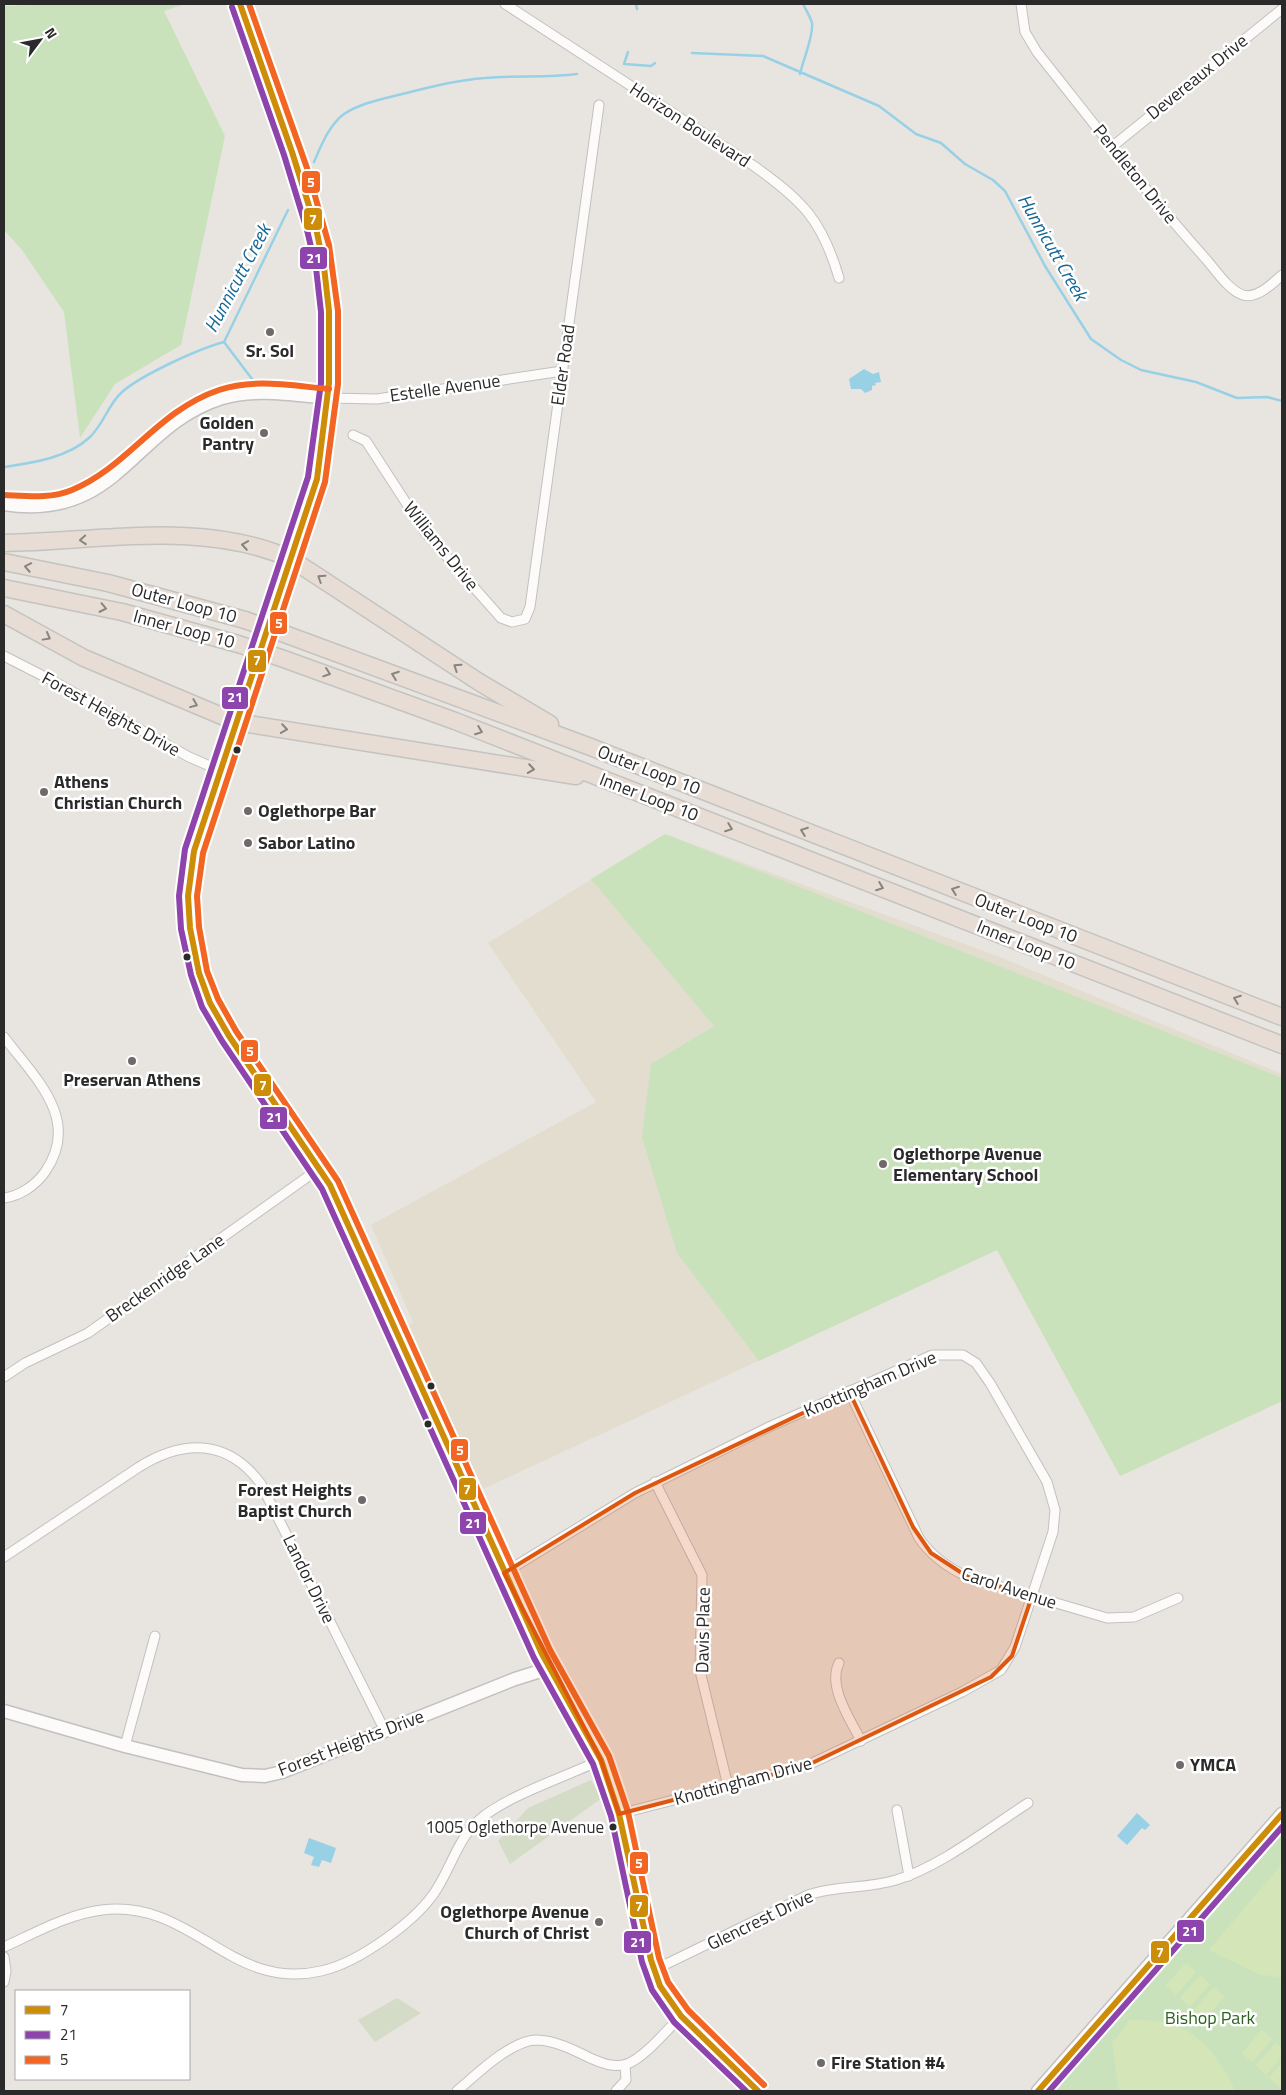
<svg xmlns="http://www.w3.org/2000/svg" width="1286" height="2095" font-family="'Titillium Web',sans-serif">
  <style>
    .education { fill: #e2ddcf }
    .green { fill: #cae2bb }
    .cemetery { fill: #d4dcc8 }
    .pitch { fill: #d4e6b8 }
    .water { fill: #98d0e6 }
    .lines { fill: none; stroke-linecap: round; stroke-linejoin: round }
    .stream { stroke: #98d0e6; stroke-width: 2.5 }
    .street-casing { stroke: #c1c1c1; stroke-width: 11 }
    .secondary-casing { stroke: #c1c1c1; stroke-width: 15 }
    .highway-casing { stroke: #c4c3c1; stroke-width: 19 }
    .street { stroke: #fcfbfa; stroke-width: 9 }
    .secondary { stroke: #fcfbfa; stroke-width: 12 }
    .highway { stroke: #e7ddd4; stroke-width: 16 }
    .highway-bridge-casing { stroke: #c4c3c1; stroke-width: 19; stroke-linecap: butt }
    .highway-bridge { stroke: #e7ddd4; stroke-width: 16 }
    .bus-1-casing { stroke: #fff; stroke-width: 10 }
    .bus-2-casing { stroke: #fff; stroke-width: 10 }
    .bus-3-casing { stroke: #fff; stroke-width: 10 }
    .bus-1 { stroke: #ce8d08; stroke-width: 6 }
    .bus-2 { stroke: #8e44ad; stroke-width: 6 }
    .bus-3 { stroke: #f26522; stroke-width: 6 }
    .oneway { stroke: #88847f }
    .marked { fill: #de570e; fill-opacity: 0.2; stroke: #de570e; stroke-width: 4; stroke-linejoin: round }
    .poi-dot { fill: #6c6b6a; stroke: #fff; stroke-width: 2 }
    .bus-dot { fill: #2a2a2a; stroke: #fff; stroke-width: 2 }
    .labels { text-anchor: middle; stroke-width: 5; stroke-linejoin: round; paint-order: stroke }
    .bus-label { font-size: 17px; fill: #2a2a2a; stroke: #fff; text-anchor: end }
    .street-label { font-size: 18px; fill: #2a2a2a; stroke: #fff }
    .poi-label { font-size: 18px; font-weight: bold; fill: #2a2a2a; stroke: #fff; text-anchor: start }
    .park-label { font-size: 18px; fill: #2b641e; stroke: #fff }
    .water-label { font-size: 19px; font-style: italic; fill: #146695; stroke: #fff }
    .line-badge { stroke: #fff; stroke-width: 2 }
    .badge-label { font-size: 14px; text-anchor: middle; font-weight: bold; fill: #fff }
  </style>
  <rect width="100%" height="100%" fill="#e8e5e0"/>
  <polygon class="education" points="665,834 1000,957 1282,1074 1282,1401 1120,1476 997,1250 483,1489 408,1326 413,1322 371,1225 596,1102 488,943"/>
  <g class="green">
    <polygon points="59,4 185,4 164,11 225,136 181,345 115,384 80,438 64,312 22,250 4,230 4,6"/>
    <polygon points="665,834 1282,1078 1282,1401 1120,1476 997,1250 759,1361 677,1253 642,1137 651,1064 714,1026 591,879"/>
    <polygon points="1282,1828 1282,2091 1049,2091 1275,1835"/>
  </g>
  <g class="cemetery">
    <polygon points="591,1780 602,1798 510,1864 498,1841 528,1808"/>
    <polygon points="397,1998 421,2013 375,2042 358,2020"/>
  </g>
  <g class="pitch">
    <polygon points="1282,1864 1282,1978 1259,1974 1209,1950"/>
    <polygon points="1186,1963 1196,1972 1176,1995 1166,1985"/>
    <polygon points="1200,1975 1210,1984 1190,2007 1180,1998"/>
    <polygon points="1214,1987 1224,1997 1204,2019 1194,2010"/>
    <path d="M1130,2020C1144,2020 1160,2021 1173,2025C1202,2033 1224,2065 1235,2091H1119L1112,2043Z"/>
    <polygon points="1262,2030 1272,2039 1252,2062 1242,2053"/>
    <polygon points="1276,2043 1282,2048 1282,2056 1266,2075 1256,2065"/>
    <polygon points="1282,2063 1282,2084 1280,2087 1269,2078"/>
  </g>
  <g class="water">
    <polygon points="864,369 873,374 879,372 881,382 875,383 876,385 872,386 872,390 865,393 861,389 851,389 849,379"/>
    <polygon points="1137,1813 1150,1825 1145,1830 1142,1828 1127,1845 1117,1836"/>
    <polygon points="309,1838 336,1848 331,1863 322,1860 319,1867 311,1865 314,1857 304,1853"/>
  </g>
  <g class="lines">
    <g class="stream">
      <polyline points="636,4 637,9"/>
      <polyline points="628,52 624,64 651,66 655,63"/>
      <polyline points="692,53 763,56 879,106 916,134 941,143 965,164 993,180 1005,191 1045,266 1091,339 1121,360 1141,370 1196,382 1237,398 1267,397 1282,401"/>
      <path d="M800,74C803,61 814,34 812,23C810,16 806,10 803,4"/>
      <path d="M314,162C321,146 329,125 344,114C361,103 379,100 398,95C427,88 456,80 485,78C516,75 546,78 577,74"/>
      <polyline points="224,342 255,383"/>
      <path d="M4,467C32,463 68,458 90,437C103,425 108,405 121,393C139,376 198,349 224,342L288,210"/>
    </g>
    <g class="street-casing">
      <g id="street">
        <path d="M505,4L754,166C803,201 822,220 839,278"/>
        <path d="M1021,4L1025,32L1037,52C1092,121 1146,192 1205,258C1215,269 1228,290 1243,295C1257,299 1272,284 1282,275"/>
        <polyline points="1113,146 1282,9"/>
        <polyline points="328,398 377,399 562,371"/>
        <polyline points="353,435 366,441 425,532 501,618 512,622 525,619 530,607 599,105"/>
        <polyline points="4,656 55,682 189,757 219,770"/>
        <path d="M4,1037C34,1077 82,1119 45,1172C36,1185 20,1196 4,1198"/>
        <polyline points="4,1377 25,1363 88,1333 320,1168"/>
        <path d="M849,1391L919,1538C932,1557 948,1568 968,1577L1107,1618L1134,1617L1178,1598"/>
        <polyline points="655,1482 702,1575 700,1671 728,1786"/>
        <path d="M4,1557L139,1467C184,1439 228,1439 261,1484L385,1731"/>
        <polyline points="504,1573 635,1493 771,1426 932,1355 963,1355 976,1363 990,1383 1047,1482 1055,1510 1053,1532 1015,1647 1001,1670 962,1692 806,1766 619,1814"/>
        <path d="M839,1663C827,1687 851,1720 861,1741"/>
        <polyline points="125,1746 155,1636"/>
        <polyline points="897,1810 909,1876"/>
        <path d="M4,1947C35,1933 68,1914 102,1910C193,1899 230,1992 321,1971C358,1963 419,1920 438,1887C452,1864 459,1838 479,1820C506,1796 567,1776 601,1760"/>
        <polyline points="4,1957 6,1971 4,1982"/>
        <path d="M654,1970L808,1895C837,1885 867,1889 896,1880C940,1867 989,1828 1028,1803"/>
        <path d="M457,2091C476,2075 510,2041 536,2040C554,2040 574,2050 590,2058C602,2063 613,2068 627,2064C644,2058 668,2029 681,2016"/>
        <polyline points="616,2091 626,2080 625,2065"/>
      </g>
    </g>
    <g class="secondary-casing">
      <g id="secondary">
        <path d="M240,4C255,47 270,90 286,133C303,183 321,233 327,287C335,351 329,416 317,479L194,851L188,896L190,928L199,973L210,1003L229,1036L330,1185L504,1573L542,1654L601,1760L619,1814L651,1960L660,1986L681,2016L758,2091"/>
        <path d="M4,504C119,522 132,426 222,398C256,388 294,395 328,398"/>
        <polyline points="4,1711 125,1746 242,1775 265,1776 282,1772 515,1679 550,1668"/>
        <polyline points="1038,2091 1282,1814"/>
      </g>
    </g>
    <g class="highway-casing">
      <g id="highway">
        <path d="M4,543C98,542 202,519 291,559L479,682L550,724"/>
        <polyline points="4,562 108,583 245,620"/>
        <polyline points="4,588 122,612 238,644"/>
        <polyline points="4,614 84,658 236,722 576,776"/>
        <polyline points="290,636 588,746 1282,1017"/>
        <polyline points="281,658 455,721 1282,1045"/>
      </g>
    </g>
    <use href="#street" class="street"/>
    <use href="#secondary" class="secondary"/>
    <use href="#highway" class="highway"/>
    <g class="highway-bridge-casing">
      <g id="highway-bridge">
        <polyline points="245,620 290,636"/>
        <polyline points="238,644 281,658"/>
      </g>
    </g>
    <use href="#highway-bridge" class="highway-bridge"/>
    <g class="bus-1-casing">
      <g id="bus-1">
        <polyline points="240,4 292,152 316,228 324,267 329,311 329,383 317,479 194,851 188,896 190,928 199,973 210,1003 229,1036 330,1185 542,1654 601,1760 619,1814 651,1960 660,1986 681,2016 758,2091"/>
        <polyline points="1038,2091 1282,1814"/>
      </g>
    </g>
    <g class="bus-2-casing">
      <g id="bus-2">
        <polyline points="232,7 284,155 307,230 316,268 321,312 321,383 308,477 185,849 179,896 181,929 191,975 202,1007 222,1041 322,1189 534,1658 593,1764 611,1816 642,1962 652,1990 674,2022 746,2091"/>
        <polyline points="1049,2091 1282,1827"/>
      </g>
    </g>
    <g class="bus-3-casing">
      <g id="bus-3">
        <polyline points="249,4 307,168 329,245 338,311 338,384 325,482 203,853 197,896 199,927 207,971 218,999 236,1031 338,1181 550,1650 609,1756 628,1812 659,1958 668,1982 688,2010 764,2085"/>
        <path d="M4,495C27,496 51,499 72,490C128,467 157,411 219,390C254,378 293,386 329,389"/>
      </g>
    </g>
    <use href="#bus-1" class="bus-1"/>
    <use href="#bus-2" class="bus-2"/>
    <use href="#bus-3" class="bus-3"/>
  </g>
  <defs><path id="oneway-chevron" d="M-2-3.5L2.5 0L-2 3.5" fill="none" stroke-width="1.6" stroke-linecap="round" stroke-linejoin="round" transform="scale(1.25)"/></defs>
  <g class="oneway">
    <use href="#oneway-chevron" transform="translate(83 540) rotate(176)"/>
    <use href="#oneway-chevron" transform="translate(245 545) rotate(-171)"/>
    <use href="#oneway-chevron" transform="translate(28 567) rotate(-169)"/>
    <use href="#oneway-chevron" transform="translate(321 578) rotate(-147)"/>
    <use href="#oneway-chevron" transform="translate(103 608) rotate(12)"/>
    <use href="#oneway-chevron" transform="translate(47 637) rotate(29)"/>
    <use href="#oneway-chevron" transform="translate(457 667) rotate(-146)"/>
    <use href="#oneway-chevron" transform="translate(327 673) rotate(19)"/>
    <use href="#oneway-chevron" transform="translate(395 675) rotate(-160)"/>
    <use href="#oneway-chevron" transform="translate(194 704) rotate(22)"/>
    <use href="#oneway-chevron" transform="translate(284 729) rotate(9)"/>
    <use href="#oneway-chevron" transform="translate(479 731) rotate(21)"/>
    <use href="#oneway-chevron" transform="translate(531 769) rotate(9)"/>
    <use href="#oneway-chevron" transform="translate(729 828) rotate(21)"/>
    <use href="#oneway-chevron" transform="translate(804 831) rotate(-159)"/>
    <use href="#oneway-chevron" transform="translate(880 887) rotate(21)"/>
    <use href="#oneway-chevron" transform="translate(955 890) rotate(-159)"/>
    <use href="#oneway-chevron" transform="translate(1237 999) rotate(-159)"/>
  </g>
  <path class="marked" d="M849,1391L913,1527L931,1553L968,1577L1032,1596L1012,1656L991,1677L806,1766L619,1814L601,1760L504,1573L635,1493Z"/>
  <g class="poi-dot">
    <circle cx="270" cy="332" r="5"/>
    <circle cx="264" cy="433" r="5"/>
    <circle cx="44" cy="792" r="5"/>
    <circle cx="248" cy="811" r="5"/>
    <circle cx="248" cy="843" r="5"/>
    <circle cx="132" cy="1061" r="5"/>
    <circle cx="883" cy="1164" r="5"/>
    <circle cx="362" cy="1500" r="5"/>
    <circle cx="1180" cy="1765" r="5"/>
    <circle cx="599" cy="1922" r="5"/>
    <circle cx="821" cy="2063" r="5"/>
  </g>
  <g class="bus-dot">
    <circle cx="237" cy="750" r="4.5"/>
    <circle cx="187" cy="957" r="4.5"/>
    <circle cx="431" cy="1386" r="4.5"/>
    <circle cx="428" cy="1424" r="4.5"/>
    <circle cx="613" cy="1827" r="4.5"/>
  </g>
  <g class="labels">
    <g class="bus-label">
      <text x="604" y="1833">1005 Oglethorpe Avenue</text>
    </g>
    <g class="street-label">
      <text transform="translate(1197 77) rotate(-39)" y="6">Devereaux Drive</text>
      <text transform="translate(690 125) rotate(33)" y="6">Horizon Boulevard</text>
      <text transform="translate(1135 174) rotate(51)" y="6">Pendleton Drive</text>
      <text transform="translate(563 365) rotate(-82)" y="6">Elder Road</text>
      <text transform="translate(445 388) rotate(-8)" y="6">Estelle Avenue</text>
      <text transform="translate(441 546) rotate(51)" y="6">Williams Drive</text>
      <text transform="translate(184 603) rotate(15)" y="6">Outer Loop 10</text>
      <text transform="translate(184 629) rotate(15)" y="6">Inner Loop 10</text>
      <text transform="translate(111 714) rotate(29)" y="6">Forest Heights Drive</text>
      <text transform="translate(649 770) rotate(21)" y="6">Outer Loop 10</text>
      <text transform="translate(649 797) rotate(21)" y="6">Inner Loop 10</text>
      <text transform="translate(1026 918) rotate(21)" y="6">Outer Loop 10</text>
      <text transform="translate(1026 945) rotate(22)" y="6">Inner Loop 10</text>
      <text transform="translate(165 1278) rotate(-35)" y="6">Breckenridge Lane</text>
      <text transform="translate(870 1384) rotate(-23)" y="6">Knottingham Drive</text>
      <text transform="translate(309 1579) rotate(64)" y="6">Landor Drive</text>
      <text transform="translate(1009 1588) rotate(18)" y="6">Carol Avenue</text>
      <text transform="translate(703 1630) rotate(-89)" y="6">Davis Place</text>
      <text transform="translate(351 1743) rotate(-21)" y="6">Forest Heights Drive</text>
      <text transform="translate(743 1781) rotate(-15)" y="6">Knottingham Drive</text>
      <text transform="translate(760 1920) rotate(-26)" y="6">Glencrest Drive</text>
    </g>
    <g class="poi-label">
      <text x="270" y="357" text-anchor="middle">Sr. Sol</text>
      <text x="254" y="429" text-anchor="end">Golden<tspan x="254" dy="21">Pantry</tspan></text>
      <text x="54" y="788">Athens<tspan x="54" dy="21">Christian Church</tspan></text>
      <text x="258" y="817">Oglethorpe Bar</text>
      <text x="258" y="849">Sabor Latino</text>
      <text x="132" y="1086" text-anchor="middle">Preservan Athens</text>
      <text x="893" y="1160">Oglethorpe Avenue<tspan x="893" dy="21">Elementary School</tspan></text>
      <text x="352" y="1496" text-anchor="end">Forest Heights<tspan x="352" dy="21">Baptist Church</tspan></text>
      <text x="1190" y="1771">YMCA</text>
      <text x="589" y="1918" text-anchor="end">Oglethorpe Avenue<tspan x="589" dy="21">Church of Christ</tspan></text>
      <text x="831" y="2069">Fire Station #4</text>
    </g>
    <g class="park-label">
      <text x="1210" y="2024">Bishop Park</text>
    </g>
    <g class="water-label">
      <text transform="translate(1053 247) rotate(60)" y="7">Hunnicutt Creek</text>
      <text transform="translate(237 278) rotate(-62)" y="7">Hunnicutt Creek</text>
    </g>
  </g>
  <g class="line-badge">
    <rect x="301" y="170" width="20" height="24" rx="5" fill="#f26522"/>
    <rect x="303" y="207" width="20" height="24" rx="5" fill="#ce8d08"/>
    <rect x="299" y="246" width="29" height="24" rx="5" fill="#8e44ad"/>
    <rect x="269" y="611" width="19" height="24" rx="5" fill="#f26522"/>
    <rect x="247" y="649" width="20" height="24" rx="5" fill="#ce8d08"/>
    <rect x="221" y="686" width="28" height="24" rx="5" fill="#8e44ad"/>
    <rect x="240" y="1039" width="19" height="24" rx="5" fill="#f26522"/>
    <rect x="253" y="1073" width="19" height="24" rx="5" fill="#ce8d08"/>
    <rect x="259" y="1106" width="29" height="24" rx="5" fill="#8e44ad"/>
    <rect x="450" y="1438" width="19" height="24" rx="5" fill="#f26522"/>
    <rect x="458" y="1477" width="19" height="24" rx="5" fill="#ce8d08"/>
    <rect x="459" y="1511" width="28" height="24" rx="5" fill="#8e44ad"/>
    <rect x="629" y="1851" width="20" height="24" rx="5" fill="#f26522"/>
    <rect x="629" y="1894" width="20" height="24" rx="5" fill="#ce8d08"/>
    <rect x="1176" y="1919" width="29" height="24" rx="5" fill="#8e44ad"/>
    <rect x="623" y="1930" width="29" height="24" rx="5" fill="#8e44ad"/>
    <rect x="1150" y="1940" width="20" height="24" rx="5" fill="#ce8d08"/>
  </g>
  <g class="badge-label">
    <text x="311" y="187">5</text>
    <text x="313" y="224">7</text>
    <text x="314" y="263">21</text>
    <text x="279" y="628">5</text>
    <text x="257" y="665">7</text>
    <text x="235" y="702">21</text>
    <text x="250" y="1056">5</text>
    <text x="263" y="1090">7</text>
    <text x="274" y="1122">21</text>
    <text x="460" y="1455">5</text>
    <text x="467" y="1494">7</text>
    <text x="473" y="1528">21</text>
    <text x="639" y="1868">5</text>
    <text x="639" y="1911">7</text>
    <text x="1190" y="1936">21</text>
    <text x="638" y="1947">21</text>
    <text x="1160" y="1957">7</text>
  </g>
  <rect width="1286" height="2095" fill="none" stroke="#2a2a2a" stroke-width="10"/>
  <rect x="15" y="1990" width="175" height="90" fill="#ffffff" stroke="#aaaaaa"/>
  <rect x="25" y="2006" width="25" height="8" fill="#ce8d08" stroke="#aaaaaa"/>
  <text x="60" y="2015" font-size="15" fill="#2a2a2a">7</text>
  <rect x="25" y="2031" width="25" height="8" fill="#8e44ad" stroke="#aaaaaa"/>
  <text x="60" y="2040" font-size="15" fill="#2a2a2a">21</text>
  <rect x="25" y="2056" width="25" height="8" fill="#f26522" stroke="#aaaaaa"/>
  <text x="60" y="2065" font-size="15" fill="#2a2a2a">5</text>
  <g transform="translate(40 40) rotate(58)" stroke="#ffffff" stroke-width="4" paint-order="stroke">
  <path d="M0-4L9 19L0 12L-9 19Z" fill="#2a2a2a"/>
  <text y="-8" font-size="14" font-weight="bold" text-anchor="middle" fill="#2a2a2a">N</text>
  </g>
</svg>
